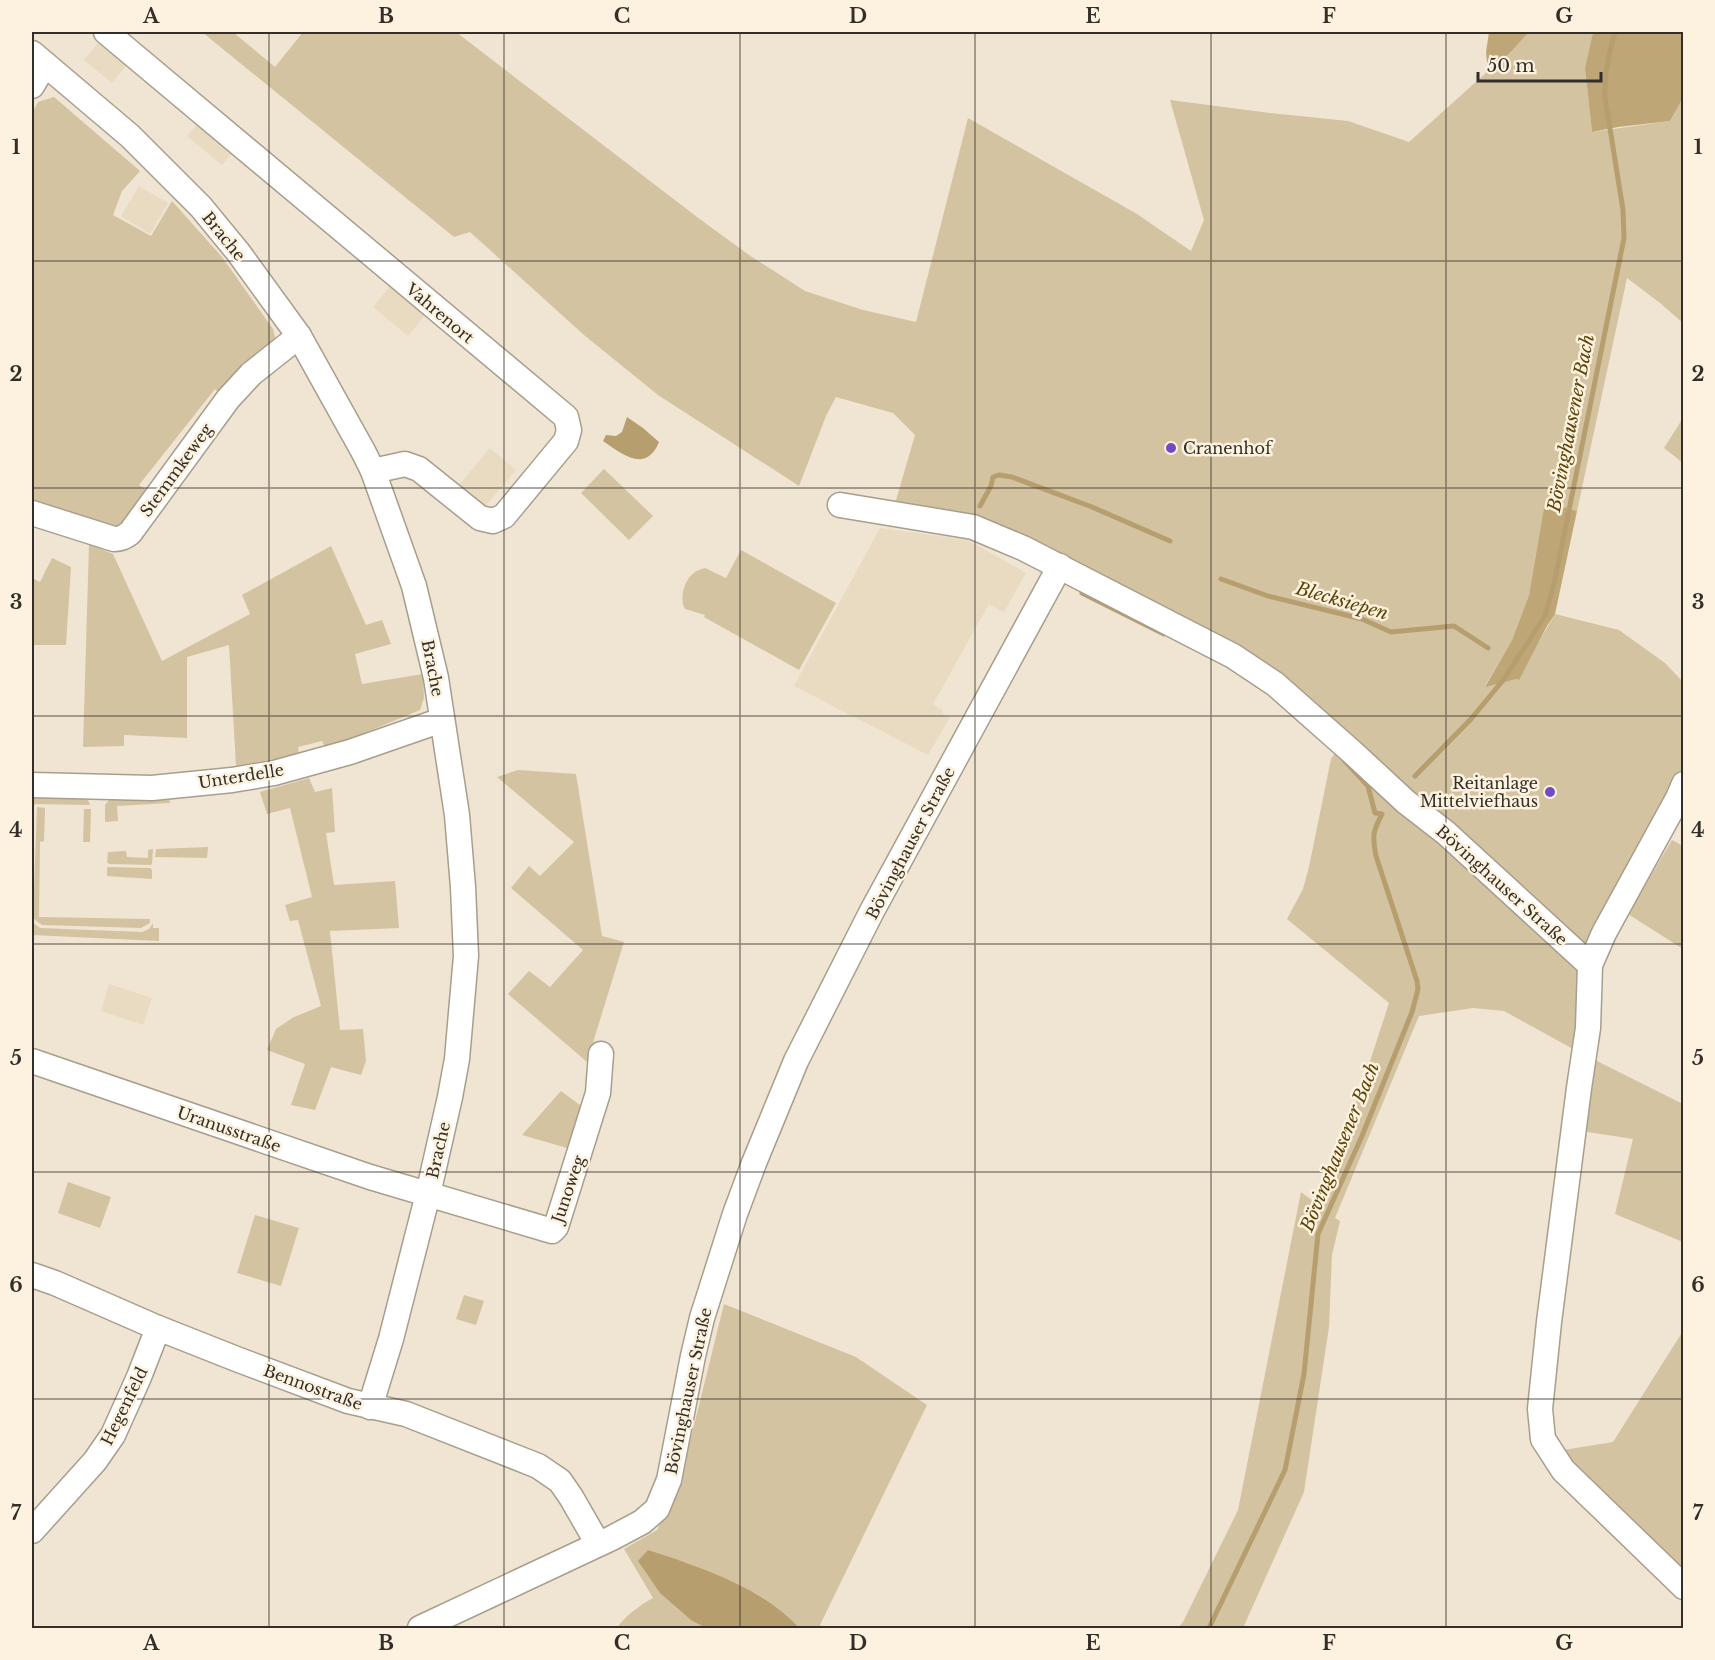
<svg xmlns="http://www.w3.org/2000/svg" width="1715" height="1660" font-family="'Libre Baskerville',serif">
  <style>
    .built { fill: #e8dbc1 }
    .green { fill: #d4c3a1 }
    .forest { fill: #bfa677 }
    .water { fill: #b69e6f }
    .lines { fill: none; stroke-linecap: round; stroke-linejoin: round }
    .stream { stroke: #b69e6f; stroke-width: 5 }
    .minor-casing { stroke: #a79e8d; stroke-width: 27 }
    .minor { stroke: #fff; stroke-width: 24 }
    .grid { fill: none; stroke: #332f28; stroke-width: 1.5; stroke-opacity: 0.55 }
    .poi-dot { fill: #714bc3; stroke: #fcf2df; stroke-width: 2 }
    .labels { text-anchor: middle; stroke-width: 5; stroke-linejoin: round; paint-order: stroke }
    .street-label { font-size: 16px; fill: #332f28; stroke: #fcf2df }
    .poi-label { font-size: 16px; fill: #332f28; stroke: #fcf2df; text-anchor: start }
    .water-label { font-size: 18px; font-style: italic; fill: #5d4406; stroke: #fcf2df }
    .neatline { fill: none; stroke: #332f28; stroke-width: 2 }
    .grid-label { font-size: 20px; text-anchor: middle; font-weight: bold; fill: #332f28 }
  </style>
  <rect width="100%" height="100%" fill="#efe5d2"/>
  <g class="built">
    <polygon points="103,37 131,60 112,83 84,60"/>
    <polygon points="202,119 236,148 222,165 187,136"/>
    <polygon points="139,186 168,203 150,234 121,216"/>
    <polygon points="392,284 427,313 408,336 373,307"/>
    <polygon points="490,448 516,470 483,509 457,487"/>
    <polygon points="880,528 968,540 1026,573 1004,612 989,604 933,704 943,710 942,713 950,717 928,755 794,686"/>
    <polygon points="109,984 152,998 143,1025 101,1011"/>
  </g>
  <g class="green">
    <polygon points="202,32 233,32 275,67 303,32 456,32 697,217 749,255 805,291 863,310 916,322 968,118 1137,214 1191,251 1204,220 1170,100 1270,113 1348,121 1409,142 1488,71 1511,52 1529,32 1593,32 1585,68 1592,132 1670,121 1683,98 1683,323 1660,303 1627,278 1577,511 1545,503 1529,595 1512,640 1485,686 1517,679 1555,614 1619,630 1665,663 1683,682 1683,784 1604,933 1585,1055 1683,1104 1683,1242 1615,1214 1633,1139 1575,1130 1584,1055 1504,1011 1473,1008 1419,1016 1335,1218 1340,1221 1332,1255 1329,1327 1304,1492 1243,1628 1178,1628 1183,1622 1238,1510 1301,1192 1314,1202 1359,1095 1389,1003 1287,919 1303,889 1309,867 1331,759 1342,743 1275,684 1060,566 892,514 915,435 893,413 836,397 826,416 799,486 658,395 584,335 470,232 454,237"/>
    <polygon points="54,97 140,171 122,191 113,215 151,236 172,201 222,257 273,329 278,349 222,396 215,389 139,485 150,492 129,525 111,532 32,507 32,113 38,102"/>
    <polygon points="1683,418 1683,463 1664,448"/>
    <polygon points="604,469 653,516 629,540 581,493"/>
    <polygon points="89,544 113,554 162,661 250,614 242,595 331,546 366,625 382,620 391,644 355,654 362,684 423,674 424,698 420,710 343,742 325,747 322,741 298,747 299,755 236,766 229,645 187,657 187,738 124,735 124,746 83,747"/>
    <path d="M741,550L836,603L799,670L704,617L705,615L685,609C679,599 684,579 695,572C696,571 704,568 705,568L726,578Z"/>
    <polygon points="52,558 71,567 66,645 32,645 32,578 40,582"/>
    <polygon points="518,770 576,774 602,936 624,942 587,1062 508,994 529,971 550,987 583,950 511,888 529,866 540,876 574,842 497,777"/>
    <polygon points="309,778 315,792 332,788 335,832 326,833 334,885 395,881 399,928 330,931 340,1030 363,1029 366,1061 361,1075 331,1067 315,1110 291,1105 305,1064 267,1050 276,1029 294,1017 321,1006 298,920 290,921 285,905 312,897 290,808 267,814 260,792"/>
    <polygon points="32,794 84,798 88,800 90,805 35,804 33,808 32,853"/>
    <polygon points="169,797 170,803 117,806 118,821 105,822 105,805 110,799"/>
    <polygon points="37,807 45,808 44,841 40,842 39,917 150,919 150,923 141,928 42,925 35,920 33,916"/>
    <polygon points="84,809 91,809 90,842 83,842"/>
    <polygon points="1672,840 1683,846 1683,949 1628,914"/>
    <polygon points="208,847 207,858 155,857 156,849"/>
    <polygon points="153,849 152,864 151,865 109,864 107,862 108,852 126,851 127,857 148,858 148,850"/>
    <polygon points="108,867 150,868 152,870 152,879 107,876 107,868"/>
    <polygon points="32,922 40,928 142,932 149,929 153,923 153,928 159,928 159,941 32,935"/>
    <polygon points="561,1091 588,1111 574,1150 522,1135"/>
    <polygon points="68,1182 111,1197 100,1228 58,1213"/>
    <polygon points="255,1215 299,1228 281,1286 237,1273"/>
    <polygon points="464,1295 484,1301 476,1325 456,1319"/>
    <path d="M724,1304L856,1357L927,1405L820,1625L824,1628H617C625,1616 640,1605 653,1598L624,1549L657,1530L681,1478Z"/>
    <polygon points="1683,1331 1683,1587 1551,1452 1613,1442"/>
  </g>
  <g class="forest">
    <polygon points="1489,32 1529,32 1511,52 1488,71 1486,52"/>
    <polygon points="1593,32 1683,32 1683,98 1670,121 1618,127 1592,132 1585,68"/>
    <polygon points="1545,502 1577,511 1555,614 1547,626 1519,680 1517,679 1485,687 1512,640 1529,595"/>
  </g>
  <g class="water">
    <path d="M627,417L643,428L659,442C646,474 622,454 603,441L606,435L616,436L622,432Z"/>
    <path d="M648,1550C697,1566 764,1588 799,1628H706L691,1620L660,1593L638,1561Z"/>
  </g>
  <g class="lines">
    <g class="stream">
      <polyline points="980,506 991,486 993,477 999,475 1012,477 1092,507 1170,541"/>
      <polyline points="1221,579 1268,596 1362,619 1391,632 1454,626 1488,648"/>
      <polyline points="1082,593 1164,634"/>
      <path d="M1415,776L1471,719L1504,679L1545,616L1554,584L1624,238L1623,210L1605,97C1604,75 1609,53 1615,32"/>
      <path d="M1209,1628L1285,1470L1304,1374L1318,1234L1362,1136L1412,1012L1418,989L1417,981L1376,856C1372,836 1373,831 1382,814L1375,813L1368,786L1344,760"/>
    </g>
    <g class="minor-casing">
      <g id="minor">
        <polyline points="106,32 566,417 569,430 566,441 504,516 493,521 480,518 419,469 405,464 373,471"/>
        <polyline points="32,53 130,136 201,207 238,252 299,336 363,451 373,471 414,586 436,678 457,815 463,887 466,956 457,1059 450,1097 428,1194 391,1339 370,1407"/>
        <polyline points="32,86 45,64"/>
        <polyline points="840,505 973,527 1023,548 1233,656 1275,684 1352,752 1406,802 1446,833 1590,965"/>
        <path d="M32,513L114,539C121,539 124,537 130,533L228,399L251,374L299,336"/>
        <polyline points="1684,784 1678,798 1604,933 1590,965 1588,1028 1579,1088 1549,1322 1540,1409 1543,1439 1563,1470 1684,1587"/>
        <polyline points="32,785 152,788 232,780 274,773 350,752 442,720"/>
        <polyline points="32,1061 370,1177 552,1231 556,1227 598,1093 601,1054"/>
        <polyline points="32,1275 55,1283 158,1328 239,1360 348,1401 406,1414 538,1466 560,1481 571,1497 598,1544"/>
        <polyline points="32,1531 95,1461 113,1435 139,1377 158,1328"/>
        <polyline points="420,1628 612,1538 642,1522 657,1509 669,1480 693,1356 702,1318 735,1214 754,1163 796,1061 872,911 1060,566"/>
      </g>
    </g>
    <use href="#minor" class="minor"/>
  </g>
  <path class="grid" d="M269,32V1628M504,32V1628M740,32V1628M975,32V1628M1211,32V1628M1446,32V1628M32,261H1684M32,488H1684M32,716H1684M32,944H1684M32,1172H1684M32,1399H1684"/>
  <g class="poi-dot">
    <circle cx="1171" cy="448" r="6"/>
    <circle cx="1550" cy="792" r="6"/>
  </g>
  <g class="labels">
    <g class="street-label">
      <text transform="translate(224 236) rotate(51)" y="6">Brache</text>
      <text transform="translate(440 313) rotate(40)" y="6">Vahrenort</text>
      <text transform="translate(176 470) rotate(-54)" y="6">Stemmkeweg</text>
      <text transform="translate(433 668) rotate(79)" y="6">Brache</text>
      <text transform="translate(241 776) rotate(-9)" y="6">Unterdelle</text>
      <text transform="translate(910 843) rotate(-62)" y="6">Bövinghauser Straße</text>
      <text transform="translate(1502 885) rotate(42)" y="6">Bövinghauser Straße</text>
      <text transform="translate(229 1129) rotate(19)" y="6">Uranusstraße</text>
      <text transform="translate(438 1150) rotate(-77)" y="6">Brache</text>
      <text transform="translate(568 1189) rotate(-71)" y="6">Junoweg</text>
      <text transform="translate(313 1387) rotate(20)" y="6">Bennostraße</text>
      <text transform="translate(688 1391) rotate(-78)" y="6">Bövinghauser Straße</text>
      <text transform="translate(124 1406) rotate(-64)" y="6">Hegenfeld</text>
    </g>
    <g class="poi-label">
      <text x="1183" y="454">Cranenhof</text>
      <text x="1538" y="789" text-anchor="end">Reitanlage<tspan x="1538" dy="18">Mittelviefhaus</tspan></text>
    </g>
    <g class="water-label">
      <text transform="translate(1571 423) rotate(-79)" y="6">Bövinghausener Bach</text>
      <text transform="translate(1342 601) rotate(16)" y="6">Blecksiepen</text>
      <text transform="translate(1340 1147) rotate(-68)" y="6">Bövinghausener Bach</text>
    </g>
  </g>
  <rect width="1715" height="1660" fill="none" stroke="#fcf2df" stroke-width="66"/>
  <path d="M1478 72v9h123v-9" fill="none" stroke="#332f28" stroke-width="3"/>
  <text x="1487" y="72" font-size="18" fill="#332f28" stroke="#fcf2df" stroke-width="4.5" paint-order="stroke">50 m</text>
  <rect x="33" y="33" width="1649" height="1594" class="neatline"/>
  <g class="grid-label">
    <text x="151" y="23">A</text>
    <text x="386" y="23">B</text>
    <text x="622" y="23">C</text>
    <text x="858" y="23">D</text>
    <text x="1093" y="23">E</text>
    <text x="1329" y="23">F</text>
    <text x="1564" y="23">G</text>
    <text x="16" y="154">1</text>
    <text x="1698" y="154">1</text>
    <text x="16" y="381">2</text>
    <text x="1698" y="381">2</text>
    <text x="16" y="609">3</text>
    <text x="1698" y="609">3</text>
    <text x="16" y="837">4</text>
    <text x="1698" y="837">4</text>
    <text x="16" y="1065">5</text>
    <text x="1698" y="1065">5</text>
    <text x="16" y="1292">6</text>
    <text x="1698" y="1292">6</text>
    <text x="16" y="1520">7</text>
    <text x="1698" y="1520">7</text>
    <text x="151" y="1650">A</text>
    <text x="386" y="1650">B</text>
    <text x="622" y="1650">C</text>
    <text x="858" y="1650">D</text>
    <text x="1093" y="1650">E</text>
    <text x="1329" y="1650">F</text>
    <text x="1564" y="1650">G</text>
  </g>
</svg>
